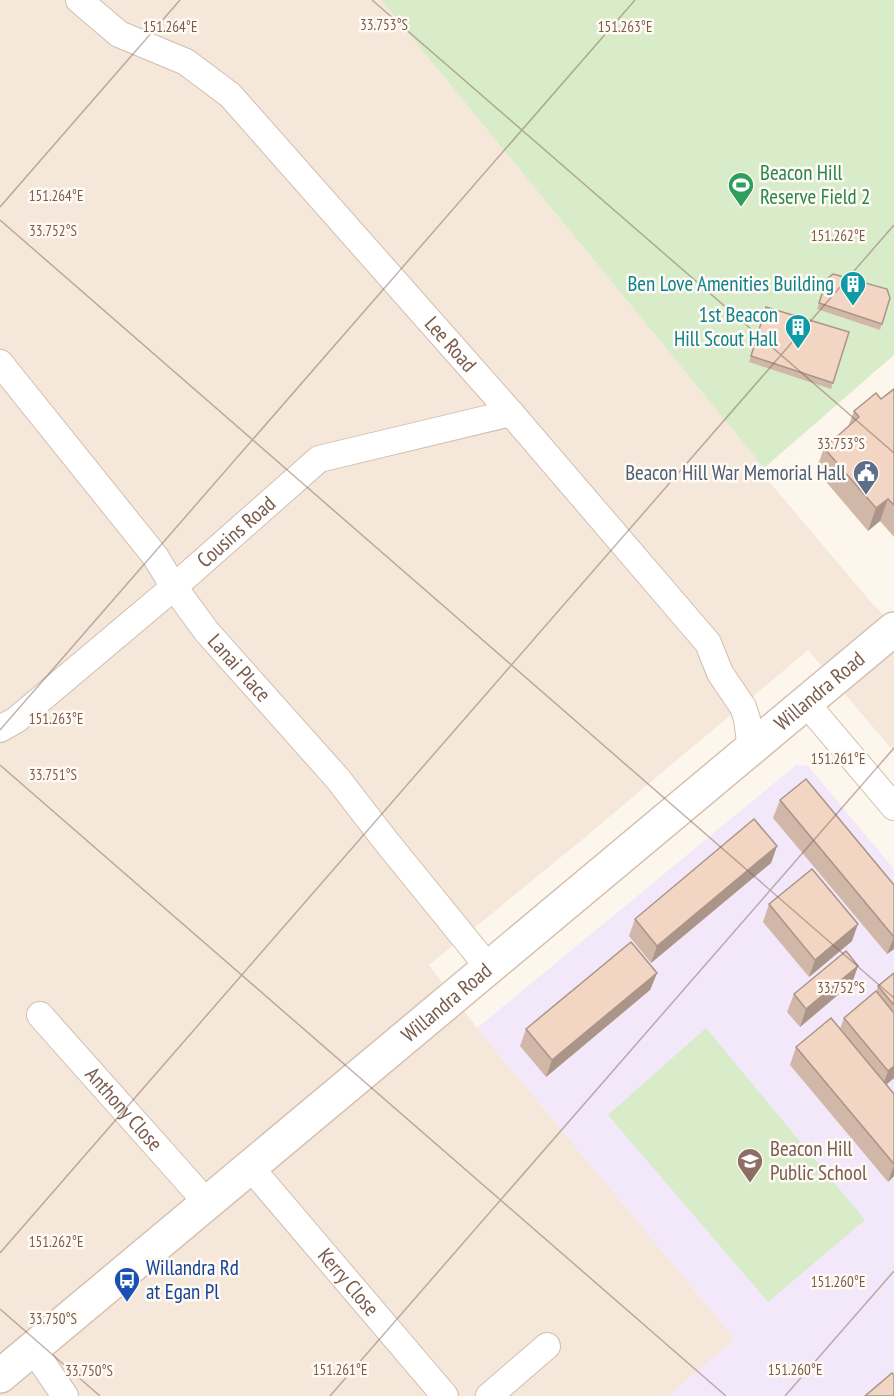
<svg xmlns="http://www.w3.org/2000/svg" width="894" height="1396" font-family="'PT Sans Narrow',sans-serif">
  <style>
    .residential { fill: #f5e8da }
    .education { fill: #f3e8fa }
    .green { fill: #d8ecc9 }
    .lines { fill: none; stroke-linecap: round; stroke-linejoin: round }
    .minor-casing { stroke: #d1beb0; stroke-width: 28 }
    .secondary-casing { stroke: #d6c0b0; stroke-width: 36 }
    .minor { stroke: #fff; stroke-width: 26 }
    .secondary { stroke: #fff; stroke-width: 33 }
    .wall { fill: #d1b7a8 }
    .shaded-wall { fill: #aa9588 }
    .building { fill: #f3d5c3; stroke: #aa9588; stroke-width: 1.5 }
    .ticks { fill: none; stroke: #7a5c4d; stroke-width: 1.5; stroke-opacity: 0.45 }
    .labels { text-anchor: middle; stroke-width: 5; stroke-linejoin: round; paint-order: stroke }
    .leisure-label { font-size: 21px; fill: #27864d; stroke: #fffaf3; text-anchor: start }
    .culture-label { font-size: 21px; fill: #0d838f; stroke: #fffaf3; text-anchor: end }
    .street-label { font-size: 21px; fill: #7a5c4d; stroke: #fffaf3 }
    .service-label { font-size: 21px; fill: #4e5e75; stroke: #fffaf3; text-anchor: end }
    .education-label { font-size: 21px; fill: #785e54; stroke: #fffaf3; text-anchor: start }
    .transit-label { font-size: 21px; fill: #164399; stroke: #fffaf3; text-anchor: start }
    .ticks-label { font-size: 15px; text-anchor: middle; fill: #7a5c4d; stroke: #fffaf3; stroke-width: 5; stroke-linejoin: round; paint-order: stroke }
  </style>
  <rect width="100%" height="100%" fill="#fdf6ec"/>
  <polygon class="residential" points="0,0 381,0 764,468 767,479 870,601 894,626 894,752 808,650 583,839 429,965 477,1028 735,1339 669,1396 0,1396"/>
  <polygon class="education" points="796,765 808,766 894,869 894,1396 669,1396 735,1339 477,1028"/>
  <g class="green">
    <polygon points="381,0 894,0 894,355 764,468"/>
    <polygon points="706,1028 865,1220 768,1302 608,1115"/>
  </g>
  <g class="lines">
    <g class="minor-casing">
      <g id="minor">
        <path id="s1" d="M79,0L119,34L186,62L230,95L511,413L708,643L720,673L743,707L747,719L751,750"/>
        <path id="s2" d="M0,363L155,556L174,587L207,632L338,779L385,840L489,968"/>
        <polyline points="806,703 894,807"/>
        <path id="s3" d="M0,729L16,720L174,587L319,459L511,413"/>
        <path id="s4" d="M40,1015L208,1204"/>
        <path id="s5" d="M251,1168L445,1396"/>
        <polyline points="33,1349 65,1396"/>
        <polyline points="489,1396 547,1346"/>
      </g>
    </g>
    <g class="secondary-casing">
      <g id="secondary">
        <path id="s6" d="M0,1376L894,629"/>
      </g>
    </g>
    <use href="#minor" class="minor"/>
    <use href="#secondary" class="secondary"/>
  </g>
  <g class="wall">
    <polygon points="827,279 890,298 880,330 817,309"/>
    <polygon points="764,313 849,332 831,389 749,362"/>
    <polygon points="894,389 894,537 880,521 868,531 816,470 824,448 848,427 854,411 881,399"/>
    <polygon points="780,800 894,885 894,949 887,954 773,818"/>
    <polygon points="777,846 771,863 651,963 629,936 635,919"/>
    <polygon points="769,904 852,941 809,977 763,922"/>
    <polygon points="858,966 852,983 800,1027 787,1012 794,994"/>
    <polygon points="657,973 650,990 546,1077 520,1046 526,1029"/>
    <polygon points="894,973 894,1078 886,1085 894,1094 894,1176 888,1182 790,1065 796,1047 840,1029 844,1018 876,992 878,986"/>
  </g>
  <g class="shaded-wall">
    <polygon points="888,499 880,521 868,531 876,508"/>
    <polygon points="777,846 771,863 651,963 657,946"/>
    <polygon points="858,924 852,941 809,977 815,960"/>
    <polygon points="894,937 894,949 887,954"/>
    <polygon points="858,966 852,983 800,1027 806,1009"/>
    <polygon points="657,973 650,990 546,1077 552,1060"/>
    <polygon points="894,1066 894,1078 882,1088 888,1071"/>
    <polygon points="894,1165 894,1176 888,1182"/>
  </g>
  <g class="building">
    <polygon points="833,274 887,289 890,298 882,324 819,303 827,279"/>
    <polygon points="766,307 849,332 833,383 751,356"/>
    <polygon points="894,389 894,505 888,499 876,508 824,448 859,417 854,411 876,393 881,399"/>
    <polygon points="806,779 894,885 894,937 780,800"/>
    <polygon points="754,819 777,846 657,946 635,919"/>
    <polygon points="812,869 858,924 815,960 769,904"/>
    <polygon points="631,942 657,973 552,1060 526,1029"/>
    <polygon points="846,951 858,966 806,1009 794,994"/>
    <polygon points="894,973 894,1005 878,986"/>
    <polygon points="876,991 894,1013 894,1066 888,1071 844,1018"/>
    <polygon points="831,1018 894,1094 894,1164 796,1047"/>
    <polygon points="892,1373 894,1375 894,1396 865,1396"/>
  </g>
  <path class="ticks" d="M372,0L894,453M0,207L180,0M0,220L894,998M0,730L635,0M0,765L726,1396M0,1253L894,225M0,1309L100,1396M330,1396L894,748M785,1396L894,1271"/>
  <defs>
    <g id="stadium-pin" transform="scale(1.35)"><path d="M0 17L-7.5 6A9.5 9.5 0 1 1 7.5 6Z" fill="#2e9e5b" stroke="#fffaf3"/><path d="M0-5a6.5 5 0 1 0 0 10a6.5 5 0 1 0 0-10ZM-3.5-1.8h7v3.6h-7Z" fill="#fff"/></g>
    <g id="building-pin" transform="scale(1.35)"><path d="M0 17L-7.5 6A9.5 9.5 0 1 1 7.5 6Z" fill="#0f9aa8" stroke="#fffaf3"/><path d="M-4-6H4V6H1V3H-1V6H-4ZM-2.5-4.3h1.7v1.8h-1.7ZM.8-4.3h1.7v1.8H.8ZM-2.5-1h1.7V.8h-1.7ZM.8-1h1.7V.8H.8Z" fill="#fff"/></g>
    <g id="civic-pin" transform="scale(1.35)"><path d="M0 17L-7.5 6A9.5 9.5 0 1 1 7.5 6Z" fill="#5c6f8a" stroke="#fffaf3"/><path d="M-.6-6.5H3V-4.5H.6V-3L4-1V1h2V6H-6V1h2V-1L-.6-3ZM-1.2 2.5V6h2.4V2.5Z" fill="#fff"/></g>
    <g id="school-pin" transform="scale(1.35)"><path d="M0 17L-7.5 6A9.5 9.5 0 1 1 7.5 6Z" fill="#8d6e63" stroke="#fffaf3"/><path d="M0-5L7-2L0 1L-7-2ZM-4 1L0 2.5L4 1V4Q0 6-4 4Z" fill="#fff"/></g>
    <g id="bus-pin" transform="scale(1.35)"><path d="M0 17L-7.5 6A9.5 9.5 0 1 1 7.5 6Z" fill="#1a4fb4" stroke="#fffaf3"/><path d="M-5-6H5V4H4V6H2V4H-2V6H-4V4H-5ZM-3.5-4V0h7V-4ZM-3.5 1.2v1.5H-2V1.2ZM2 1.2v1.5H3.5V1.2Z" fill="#fff"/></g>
  </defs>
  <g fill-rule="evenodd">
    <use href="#stadium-pin" x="741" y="185"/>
    <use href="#building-pin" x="853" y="284"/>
    <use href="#building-pin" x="798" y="327"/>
    <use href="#civic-pin" x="866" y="473"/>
    <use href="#school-pin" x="750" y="1161"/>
    <use href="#bus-pin" x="127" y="1280"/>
  </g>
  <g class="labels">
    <g class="leisure-label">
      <text x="760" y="180">Beacon Hill<tspan x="760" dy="24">Reserve Field 2</tspan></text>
    </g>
    <g class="culture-label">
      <text x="834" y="291">Ben Love Amenities Building</text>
      <text x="778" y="322">1st Beacon<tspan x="778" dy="24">Hill Scout Hall</tspan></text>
    </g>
    <g class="street-label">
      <text dy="7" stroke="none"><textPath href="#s1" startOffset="513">Lee Road</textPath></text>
      <text dy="7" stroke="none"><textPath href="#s3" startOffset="308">Cousins Road</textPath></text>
      <text dy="7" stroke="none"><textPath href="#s2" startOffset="388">Lanai Place</textPath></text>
      <text dy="7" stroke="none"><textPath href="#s6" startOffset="1068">Willandra Road</textPath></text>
      <text dy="7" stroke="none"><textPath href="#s6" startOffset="582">Willandra Road</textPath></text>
      <text dy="7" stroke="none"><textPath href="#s4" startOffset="126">Anthony Close</textPath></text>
      <text dy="7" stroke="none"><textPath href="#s5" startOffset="150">Kerry Close</textPath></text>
    </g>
    <g class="service-label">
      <text x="846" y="480">Beacon Hill War Memorial Hall</text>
    </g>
    <g class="education-label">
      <text x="770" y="1156">Beacon Hill<tspan x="770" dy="24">Public School</tspan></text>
    </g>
    <g class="transit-label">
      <text x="146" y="1275">Willandra Rd<tspan x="146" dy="24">at Egan Pl</tspan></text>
    </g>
  </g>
  <g class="ticks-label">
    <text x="384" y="30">33.753°S</text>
    <text x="170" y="32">151.264°E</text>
    <text x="625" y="32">151.263°E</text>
    <text x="56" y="201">151.264°E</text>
    <text x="53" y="236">33.752°S</text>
    <text x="838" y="241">151.262°E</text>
    <text x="841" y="449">33.753°S</text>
    <text x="56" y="724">151.263°E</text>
    <text x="838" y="764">151.261°E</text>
    <text x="53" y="780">33.751°S</text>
    <text x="841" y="993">33.752°S</text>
    <text x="56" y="1247">151.262°E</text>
    <text x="838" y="1287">151.260°E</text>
    <text x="53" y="1324">33.750°S</text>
    <text x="340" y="1375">151.261°E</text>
    <text x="795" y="1375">151.260°E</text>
    <text x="89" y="1376">33.750°S</text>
  </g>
</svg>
